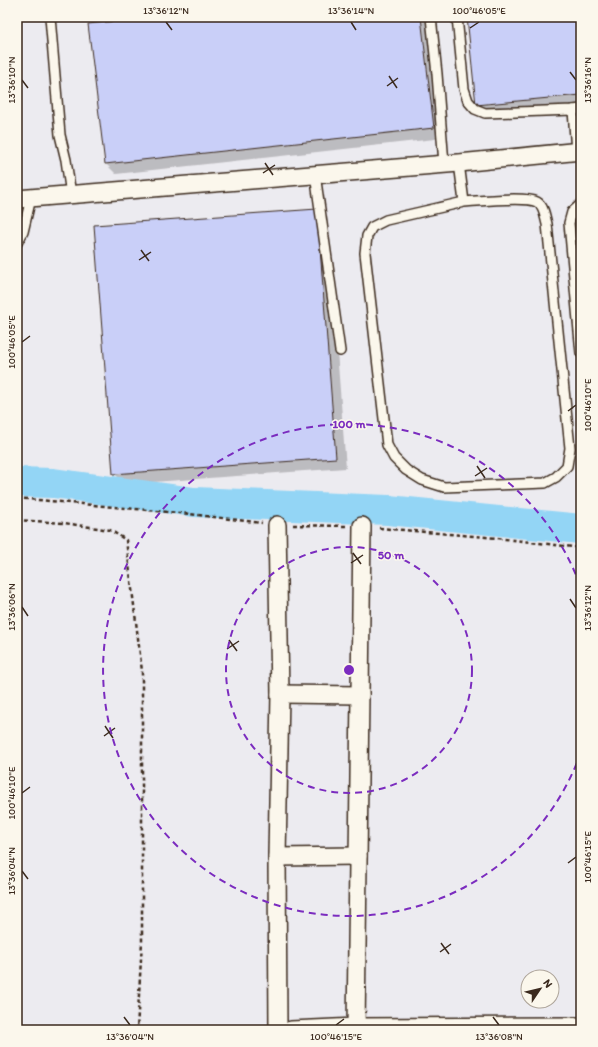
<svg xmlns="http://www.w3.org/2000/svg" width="598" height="1047" font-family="Itim,sans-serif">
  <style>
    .shadow { fill: #0003 }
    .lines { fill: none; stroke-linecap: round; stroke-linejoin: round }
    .river { stroke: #93d5f5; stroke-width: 30 }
    .building { fill: #c9cff8; stroke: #3b2a1e }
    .service-casing { stroke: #3b2a1e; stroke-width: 12 }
    .minor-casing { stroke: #3b2a1e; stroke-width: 20 }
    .path { stroke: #3b2a1e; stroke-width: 2.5; stroke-dasharray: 4 3; stroke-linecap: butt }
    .service { stroke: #fbf7ec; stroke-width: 9 }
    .minor { stroke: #fbf7ec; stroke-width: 17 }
    .ticks { fill: none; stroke: #3b2a1e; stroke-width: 1.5 }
    .ring { fill: none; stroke: #7b2cbf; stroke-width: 2; stroke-dasharray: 7 5 }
    .centre { fill: #7b2cbf; stroke: #fbf7ec; stroke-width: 2 }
    .ring-label { font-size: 12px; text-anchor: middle; font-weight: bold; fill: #7b2cbf; stroke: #fbf7ec; stroke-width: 3; stroke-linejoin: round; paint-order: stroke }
    .neatline { fill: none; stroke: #3b2a1e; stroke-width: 1.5 }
    .ticks-label { font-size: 10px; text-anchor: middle; fill: #3b2a1e }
  </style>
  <rect width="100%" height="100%" fill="#ecebf0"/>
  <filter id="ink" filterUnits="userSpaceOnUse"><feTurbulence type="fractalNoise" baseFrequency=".025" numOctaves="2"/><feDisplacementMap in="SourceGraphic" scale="8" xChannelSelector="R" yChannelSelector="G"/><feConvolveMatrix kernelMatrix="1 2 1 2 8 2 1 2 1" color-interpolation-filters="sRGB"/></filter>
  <g filter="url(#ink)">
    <g class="shadow">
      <polygon points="163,17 430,17 444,138 116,174 106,164"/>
      <polygon points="468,17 581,17 581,106 487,116 477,105"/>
      <polygon points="317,210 327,221 346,468 125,484 114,473"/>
    </g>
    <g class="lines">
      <polyline class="river" points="17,482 53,483 194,502 388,510 581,529"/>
    </g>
    <g class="building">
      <polygon points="154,17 421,17 434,128 105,164 88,24"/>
      <polygon points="467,17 581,17 581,95 476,105"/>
      <polygon points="317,209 336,458 113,474 94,225"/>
    </g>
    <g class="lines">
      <g class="service-casing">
        <g id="service">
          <polyline points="50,17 60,135 66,160 71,195"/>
          <polyline points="431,17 437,74 444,164"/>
          <polyline points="457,17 464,89 468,101 475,109 485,113 573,110 581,109"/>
          <polyline points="573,110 576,152"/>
          <path d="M459,163L464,202C479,201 526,196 537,202C544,206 545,217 547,224L570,448L567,466L556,477L545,483L444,487L422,480L406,470L394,458L387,445L365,253L367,236L372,227L386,220L464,202"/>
          <polyline points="315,174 340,351"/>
          <polyline points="581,204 572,212 569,223 581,353"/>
          <polyline points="17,243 23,232 31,198"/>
        </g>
      </g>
      <g class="minor-casing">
        <g id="minor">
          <polyline points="17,199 459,163 581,151"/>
          <polyline points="277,525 280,694 277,857 278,1030"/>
          <polyline points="280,694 360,695"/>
          <polyline points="277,857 358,856"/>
          <polyline points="291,1030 356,1027 581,1026"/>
          <polyline points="356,1030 362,526"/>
        </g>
      </g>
      <g class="path">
        <polyline points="17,498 190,514 262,523"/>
        <polyline points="17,520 64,523 110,530 126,540 142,671 142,941 137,1030"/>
        <polyline points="293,525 346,526"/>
        <polyline points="379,528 497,538 581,548"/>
      </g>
      <use href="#service" class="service"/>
      <use href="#minor" class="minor"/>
    </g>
  </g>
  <path class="ticks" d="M166,22L172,30M351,22L356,30M470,28L479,22M570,72L576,80M389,76L397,88M22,80L28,88M387,86L398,78M265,163L273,175M263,173L275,165M141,250L149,261M139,260L151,252M22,342L30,336M568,411L576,405M477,466L485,478M475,476L487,468M353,553L361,564M351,563L363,555M570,599L576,608M22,607L28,616M229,640L237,651M227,649L239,641M105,726L113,738M104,736L115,728M22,793L30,787M568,863L576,857M22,871L28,879M441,943L449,954M440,952L451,944M124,1017L130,1025M493,1017L499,1025M336,1025L344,1019"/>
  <g class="ring">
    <circle cx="349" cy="670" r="123"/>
    <path d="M581 752A246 246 0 1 1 581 588"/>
  </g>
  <circle cx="349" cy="670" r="6" class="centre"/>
  <g class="ring-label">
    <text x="349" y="428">100 m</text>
    <text x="391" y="559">50 m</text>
  </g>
  <rect width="598" height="1047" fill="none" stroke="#fbf7ec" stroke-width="44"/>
  <g transform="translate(540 989) rotate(55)"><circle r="19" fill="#fbf7ec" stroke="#aea59a"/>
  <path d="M0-3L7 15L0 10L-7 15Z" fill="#3b2a1e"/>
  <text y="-6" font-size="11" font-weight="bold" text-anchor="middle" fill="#3b2a1e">N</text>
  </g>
  <rect x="22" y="22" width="554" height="1003" class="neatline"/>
  <g class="ticks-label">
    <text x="166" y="14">13°36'12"N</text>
    <text x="351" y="14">13°36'14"N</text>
    <text x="479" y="14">100°46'05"E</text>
    <text transform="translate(11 80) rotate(-90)" y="4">13°36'10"N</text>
    <text transform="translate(587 80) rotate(-90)" y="4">13°36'16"N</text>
    <text transform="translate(11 342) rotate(-90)" y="4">100°46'05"E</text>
    <text transform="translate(587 405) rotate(-90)" y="4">100°46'10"E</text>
    <text transform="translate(11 607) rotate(-90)" y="4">13°36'06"N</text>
    <text transform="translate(587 608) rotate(-90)" y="4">13°36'12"N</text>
    <text transform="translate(11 793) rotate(-90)" y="4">100°46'10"E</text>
    <text transform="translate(587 857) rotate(-90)" y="4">100°46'15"E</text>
    <text transform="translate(11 871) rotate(-90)" y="4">13°36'04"N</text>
    <text x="130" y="1040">13°36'04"N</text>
    <text x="336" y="1040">100°46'15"E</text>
    <text x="499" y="1040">13°36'08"N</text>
  </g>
</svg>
